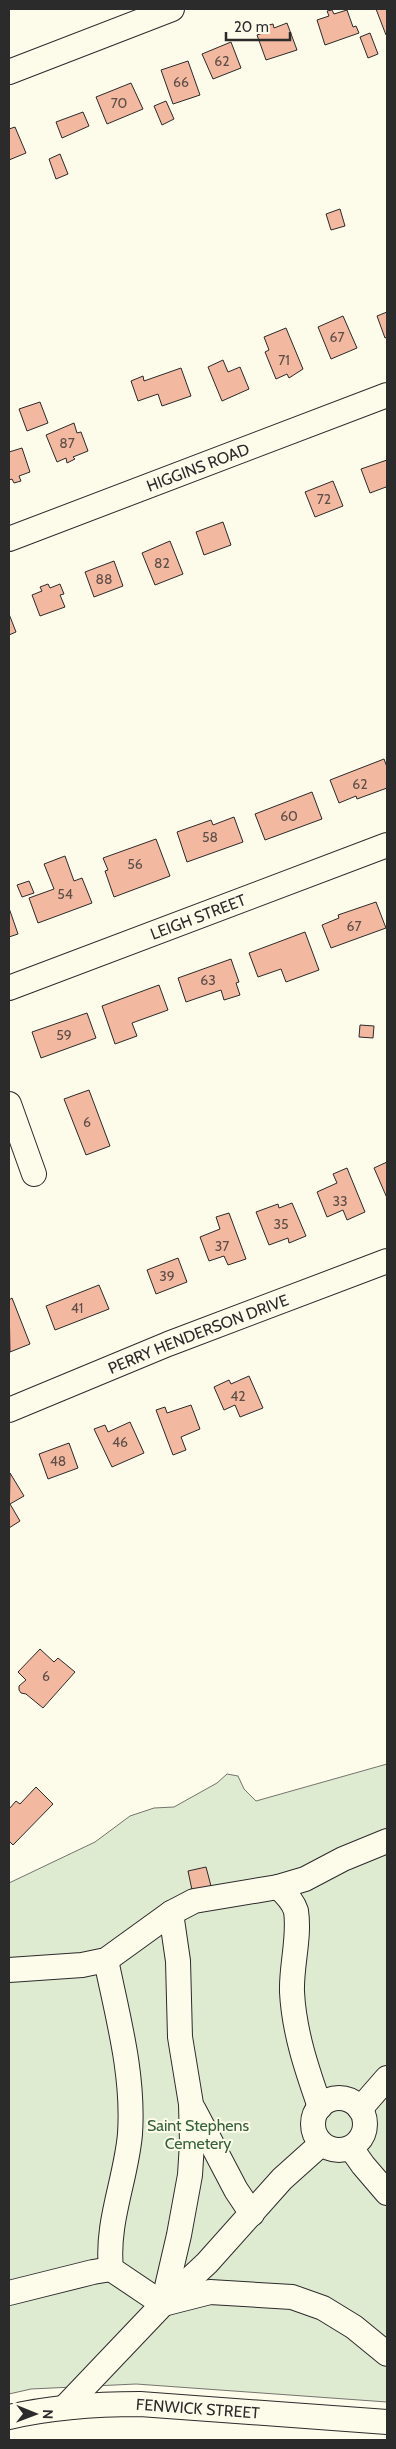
<svg xmlns="http://www.w3.org/2000/svg" width="396" height="2449" font-family="Cabin,sans-serif">
  <style>
    .green { fill: #deebd1; stroke: #74746e }
    .building { fill: #f2b8a0; stroke: #2b2b2b }
    .lines { fill: none; stroke-linecap: round; stroke-linejoin: round }
    .minor-casing { stroke: #2b2b2b; stroke-width: 26 }
    .minor { stroke: #fdfbea; stroke-width: 24 }
    .labels { text-anchor: middle; stroke-width: 4; stroke-linejoin: round; paint-order: stroke }
    .number-label { font-size: 14px; fill: #5d4e48 }
    .street-label { font-size: 16px; fill: #2b2b2b; stroke: #fdfbea }
    .park-label { font-size: 16px; fill: #34623c; stroke: #fdfbea }
  </style>
  <rect width="100%" height="100%" fill="#fdfbea"/>
  <polygon class="green" points="387,1764 387,2402 136,2384 31,2389 9,2394 9,1883 95,1842 130,1816 154,1808 174,1807 217,1783 227,1774 238,1776 244,1789 256,1801"/>
  <g class="building">
    <polygon points="376,9 387,9 387,34 386,35"/>
    <polygon points="332,10 334,14 347,10 353,27 356,26 359,33 325,45 317,20 329,16 327,11"/>
    <polygon points="287,23 297,50 266,60 257,35 266,32 265,26 273,24 274,28"/>
    <polygon points="370,33 378,54 368,58 360,37"/>
    <polygon points="231,42 241,68 213,79 202,54"/>
    <polygon points="188,61 200,95 173,104 161,70"/>
    <polygon points="131,83 143,109 107,124 96,97"/>
    <polygon points="166,101 174,119 162,125 154,106"/>
    <polygon points="83,112 89,126 62,138 56,122"/>
    <polygon points="15,127 26,153 9,160 9,129"/>
    <polygon points="60,154 68,174 56,179 49,159"/>
    <polygon points="340,209 345,226 331,230 326,214"/>
    <polygon points="387,312 387,337 385,338 377,316"/>
    <polygon points="343,316 357,348 331,359 318,327"/>
    <polygon points="286,328 303,369 289,378 287,374 276,379 265,352 269,350 264,337"/>
    <polygon points="223,360 228,372 240,367 249,389 222,401 208,367"/>
    <polygon points="181,368 191,396 162,406 158,394 138,401 131,381 143,376 144,381"/>
    <polygon points="40,402 48,423 27,431 19,409"/>
    <polygon points="74,423 77,433 81,432 88,451 73,457 75,459 67,463 66,458 57,462 46,435"/>
    <polygon points="22,448 30,472 19,476 21,481 14,483 12,479 9,480 9,452"/>
    <polygon points="387,460 387,490 386,487 370,493 361,469"/>
    <polygon points="333,481 343,506 315,517 305,492"/>
    <polygon points="223,522 231,545 204,555 196,532"/>
    <polygon points="170,541 183,574 155,585 142,553"/>
    <polygon points="114,561 123,586 94,597 85,572"/>
    <polygon points="48,584 50,588 60,584 64,594 60,595 65,607 40,616 32,595 42,591 40,587"/>
    <polygon points="9,614 16,632 9,635"/>
    <polygon points="384,759 387,767 387,788 357,799 356,796 339,803 330,780"/>
    <polygon points="312,792 322,819 265,840 255,814"/>
    <polygon points="234,817 243,842 187,862 177,832 211,820 213,825"/>
    <polygon points="156,839 170,876 114,897 105,871 108,870 103,858"/>
    <polygon points="65,856 74,881 82,878 92,903 38,923 29,898 54,889 44,864"/>
    <polygon points="29,881 34,893 22,897 17,885"/>
    <polygon points="376,902 386,928 331,948 322,925 339,918 338,915"/>
    <polygon points="9,908 18,934 9,937"/>
    <polygon points="305,932 319,970 286,982 281,969 258,977 249,953"/>
    <polygon points="231,959 239,982 236,983 240,995 224,1000 221,990 186,1002 178,978"/>
    <polygon points="159,985 168,1010 132,1023 137,1036 115,1044 102,1006"/>
    <polygon points="87,1013 96,1038 41,1058 32,1032"/>
    <polygon points="360,1025 374,1026 373,1038 359,1037"/>
    <polygon points="89,1090 110,1146 86,1155 64,1099"/>
    <polygon points="387,1162 387,1198 374,1168"/>
    <polygon points="347,1168 365,1212 347,1220 343,1210 327,1217 317,1192 337,1183 333,1174"/>
    <polygon points="292,1203 306,1236 289,1243 288,1238 269,1245 256,1212 278,1204 279,1208"/>
    <polygon points="229,1213 246,1259 228,1265 224,1256 209,1261 200,1237 220,1229 216,1217"/>
    <polygon points="178,1258 187,1282 156,1294 147,1270"/>
    <polygon points="99,1285 109,1309 55,1330 46,1306"/>
    <polygon points="12,1298 30,1344 10,1352 9,1300"/>
    <polygon points="249,1376 263,1408 240,1417 235,1405 224,1410 214,1387 229,1380 231,1384"/>
    <polygon points="191,1405 200,1429 181,1437 186,1450 173,1455 156,1410 165,1407 167,1413"/>
    <polygon points="130,1422 144,1453 112,1467 94,1429 105,1425 108,1432"/>
    <polygon points="69,1443 78,1468 48,1479 39,1454"/>
    <polygon points="10,1473 24,1496 10,1504 20,1521 9,1528"/>
    <polygon points="40,1649 54,1662 58,1658 75,1672 43,1708 26,1694 21,1693 19,1690 19,1686 26,1680 18,1672"/>
    <polygon points="36,1787 53,1804 13,1845 9,1841 9,1809 16,1801 20,1804"/>
    <polygon points="206,1867 211,1886 192,1890 188,1871"/>
  </g>
  <g class="lines">
    <g class="minor-casing">
      <g id="minor">
        <polyline points="9,72 172,9"/>
        <path id="s1" d="M9,539L387,395"/>
        <path id="s2" d="M9,988L387,845"/>
        <polyline points="9,1104 34,1174"/>
        <path id="s3" d="M9,1410L168,1344L387,1261"/>
        <path d="M278,1887C286,1894 293,1901 296,1911C300,1937 291,1966 292,1992C294,2032 307,2070 320,2107"/>
        <path d="M106,1960C118,2018 134,2075 130,2134C126,2180 106,2222 111,2269L163,2304L210,2292L292,2297L323,2308L354,2327L387,2354"/>
        <polyline points="9,1970 82,1965 106,1960 171,1913 194,1901 278,1887 305,1879 343,1859 387,1841"/>
        <circle cx="339" cy="2124" r="26"/>
        <polyline points="360,2109 387,2078"/>
        <polyline points="194,2110 236,2190 252,2214"/>
        <polyline points="351,2148 363,2165 387,2193"/>
        <polyline points="9,2293 93,2272 111,2269"/>
        <polyline points="163,2304 179,2235 190,2175 192,2143 191,2104 180,2037 178,1961 171,1913"/>
        <polyline points="65,2407 163,2304 207,2263 282,2179 321,2144"/>
        <path id="s4" d="M9,2417C52,2407 95,2404 140,2404L387,2422"/>
      </g>
    </g>
    <use href="#minor" class="minor"/>
  </g>
  <g class="labels">
    <g class="number-label">
      <text x="222" y="66">62</text>
      <text x="181" y="87">66</text>
      <text x="119" y="108">70</text>
      <text x="337" y="342">67</text>
      <text x="284" y="365">71</text>
      <text x="67" y="448">87</text>
      <text x="324" y="504">72</text>
      <text x="162" y="568">82</text>
      <text x="104" y="584">88</text>
      <text x="360" y="789">62</text>
      <text x="289" y="821">60</text>
      <text x="210" y="842">58</text>
      <text x="135" y="869">56</text>
      <text x="65" y="899">54</text>
      <text x="354" y="931">67</text>
      <text x="208" y="985">63</text>
      <text x="64" y="1040">59</text>
      <text x="87" y="1127">6</text>
      <text x="340" y="1206">33</text>
      <text x="281" y="1229">35</text>
      <text x="222" y="1251">37</text>
      <text x="167" y="1281">39</text>
      <text x="77" y="1313">41</text>
      <text x="238" y="1401">42</text>
      <text x="120" y="1447">46</text>
      <text x="58" y="1466">48</text>
      <text x="46" y="1681">6</text>
    </g>
    <g class="street-label">
      <text dy="6" stroke="none"><textPath href="#s1" startOffset="202">HIGGINS ROAD</textPath></text>
      <text dy="6" stroke="none"><textPath href="#s2" startOffset="202">LEIGH STREET</textPath></text>
      <text dy="6" stroke="none"><textPath href="#s3" startOffset="204">PERRY HENDERSON DRIVE</textPath></text>
      <text dy="6" stroke="none"><textPath href="#s4" startOffset="190">FENWICK STREET</textPath></text>
    </g>
    <g class="park-label">
      <text x="198" y="2131">Saint Stephens<tspan x="198" dy="18">Cemetery</tspan></text>
    </g>
  </g>
  <rect width="396" height="2449" fill="none" stroke="#2b2b2b" stroke-width="20"/>
  <g transform="translate(35 2414) rotate(91)" stroke="#fdfbea" stroke-width="4" paint-order="stroke">
  <path d="M0-4L9 19L0 12L-9 19Z" fill="#2b2b2b"/>
  <text y="-8" font-size="14" font-weight="bold" text-anchor="middle" fill="#2b2b2b">N</text>
  </g>
  <path d="M226 32v8h64v-8" fill="none" stroke="#2b2b2b" stroke-width="2.5"/>
  <text x="234" y="32" font-size="15" fill="#2b2b2b" stroke="#fdfbea" stroke-width="4" paint-order="stroke">20 m</text>
</svg>
